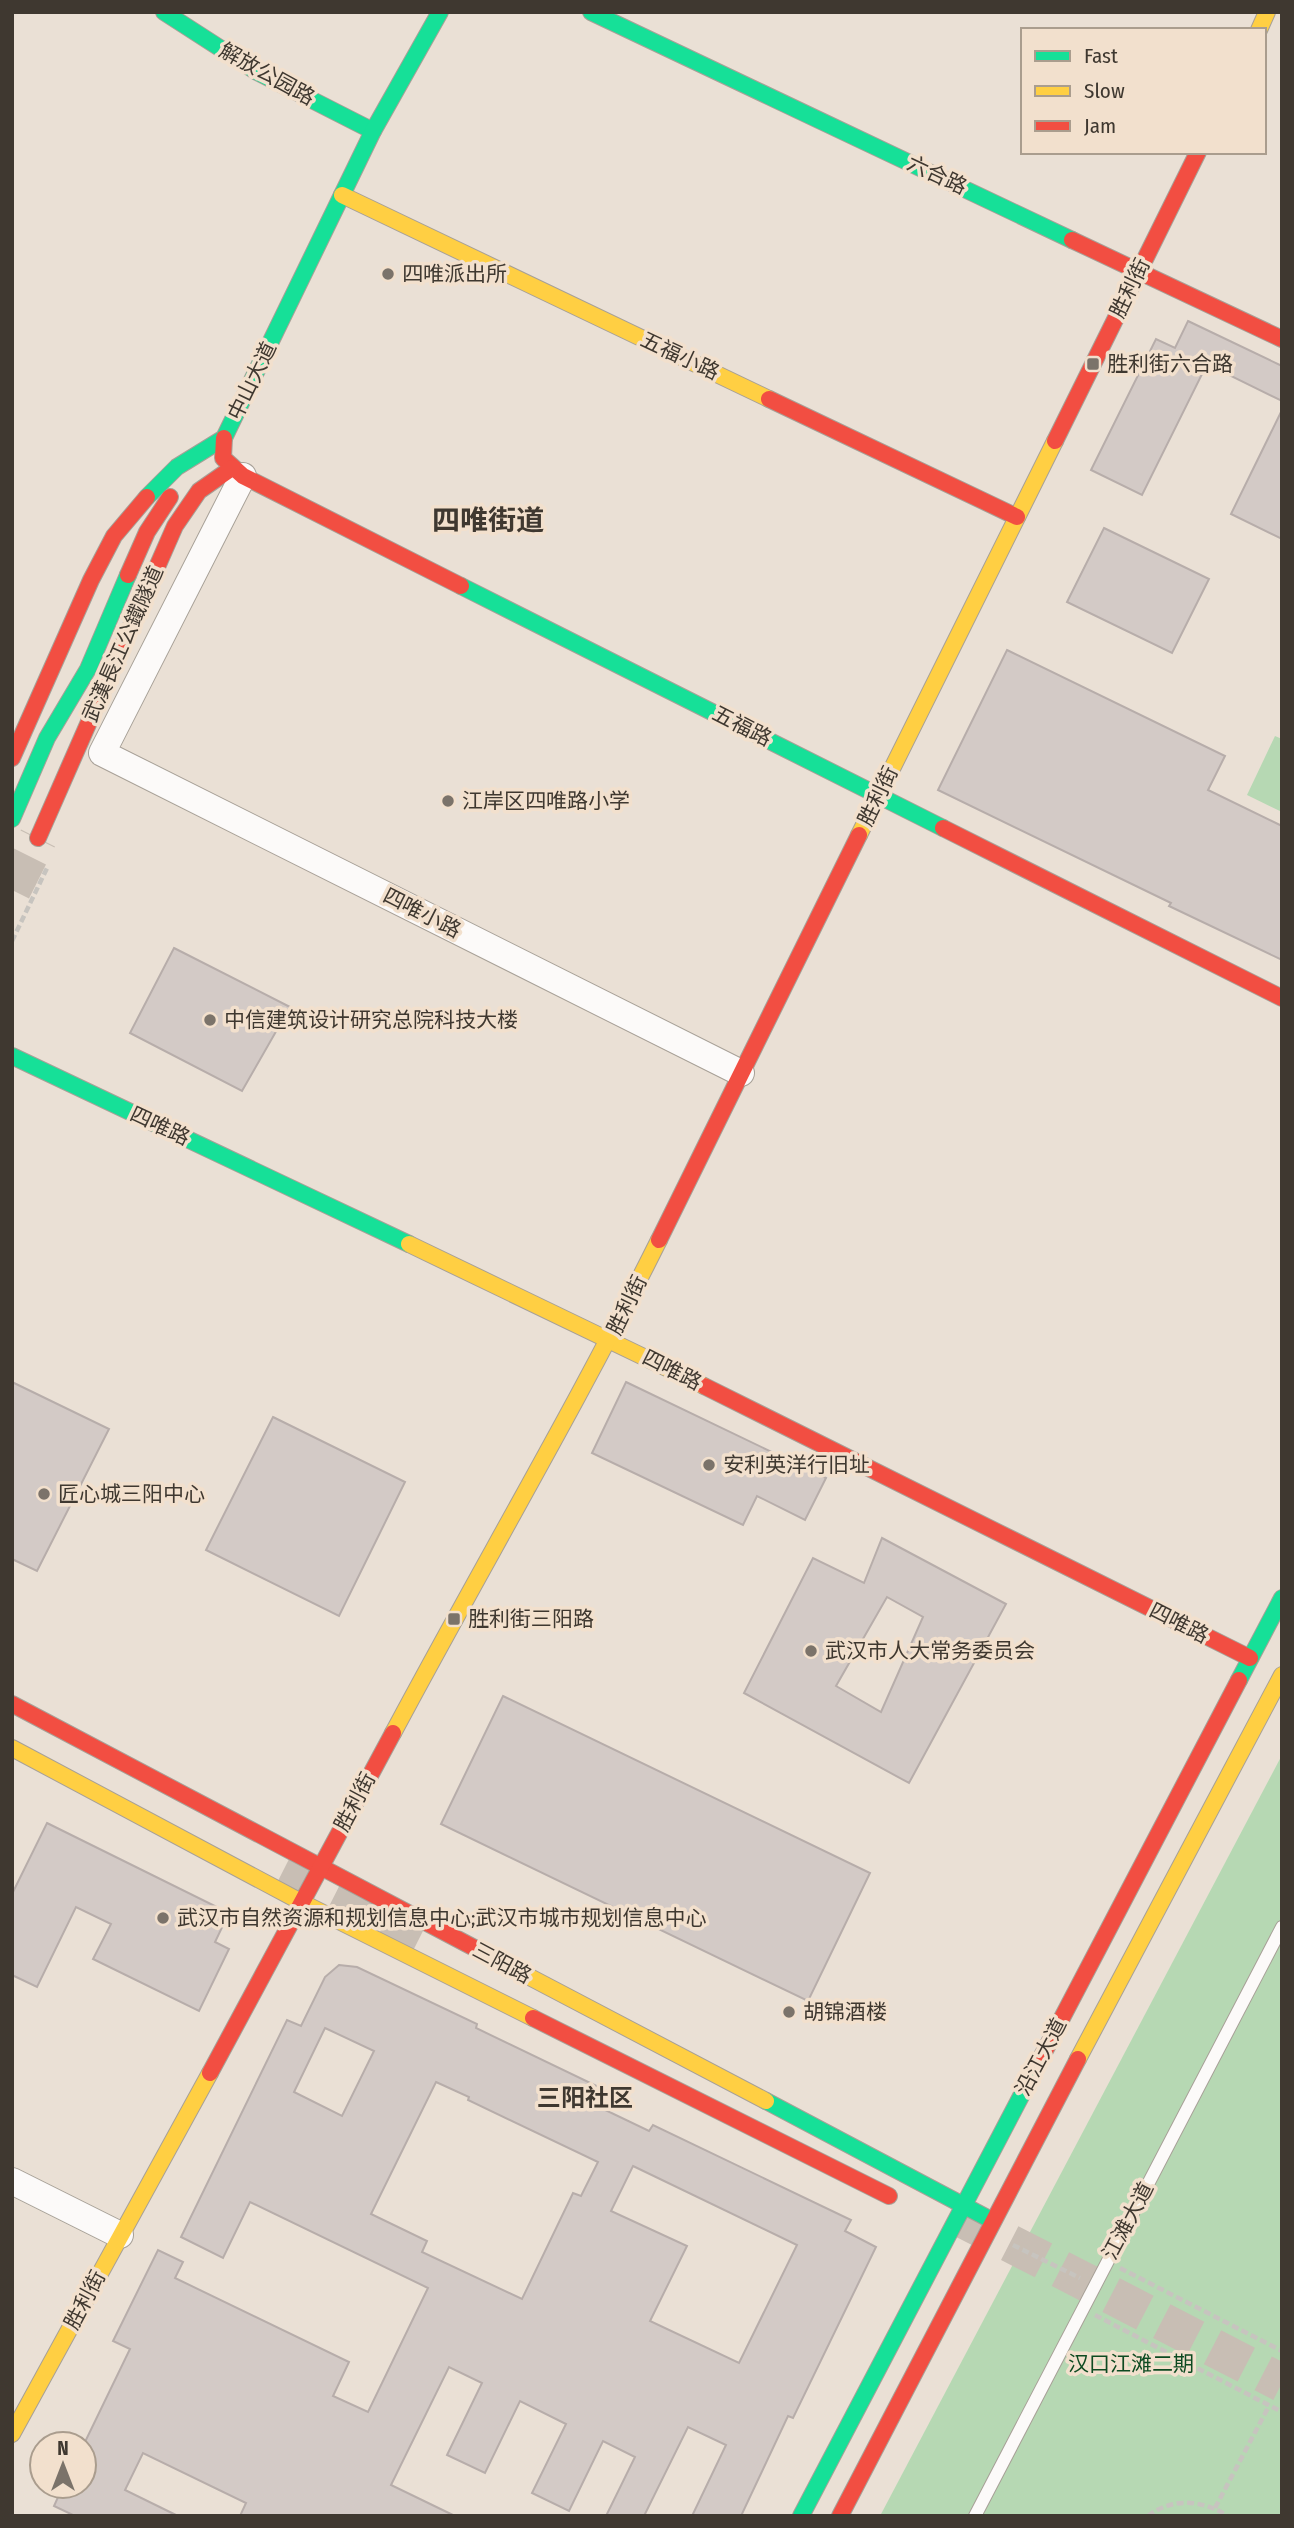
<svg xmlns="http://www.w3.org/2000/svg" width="1294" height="2528" font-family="'Fira Sans Condensed','Noto Sans SC',sans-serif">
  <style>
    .green { fill: #b6d8b3 }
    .building { fill: #d3cac6; stroke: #b7adaa; stroke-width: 2; fill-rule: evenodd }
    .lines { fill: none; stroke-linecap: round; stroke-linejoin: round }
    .primary-tunnel { stroke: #c8beb4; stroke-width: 38; stroke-dasharray: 38 19; stroke-linecap: butt }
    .lane-casing { stroke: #a7a097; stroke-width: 14 }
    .street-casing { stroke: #a7a097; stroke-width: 28 }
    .fast-casing { stroke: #a7a097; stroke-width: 18 }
    .slow-casing { stroke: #a7a097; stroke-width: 18 }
    .jam-casing { stroke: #a7a097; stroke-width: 18 }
    .path { stroke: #c7c4bf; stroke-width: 4.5; stroke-dasharray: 7 3.5; stroke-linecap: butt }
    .lane { stroke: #fcfaf9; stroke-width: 12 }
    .street { stroke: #fcfaf9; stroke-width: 26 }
    .fast { stroke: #16e098; stroke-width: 16 }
    .slow { stroke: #ffcf43; stroke-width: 16 }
    .jam { stroke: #f24e42; stroke-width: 16 }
    .poi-dot { fill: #7b736a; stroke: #f2e0cd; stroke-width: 2.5 }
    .labels { text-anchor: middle; stroke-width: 7; stroke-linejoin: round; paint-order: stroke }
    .street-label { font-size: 21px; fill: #3f3830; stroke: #f2e0cd }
    .poi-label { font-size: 21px; fill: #3f3830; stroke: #f2e0cd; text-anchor: start }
    .park-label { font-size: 21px; fill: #0d4a21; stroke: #f2e0cd }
    .quarter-label { font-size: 24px; font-weight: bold; fill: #3f3830; stroke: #f2e0cd }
    .district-label { font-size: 28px; font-weight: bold; fill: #3f3830; stroke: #f2e0cd }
  </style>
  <rect width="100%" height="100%" fill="#eae0d5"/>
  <g class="green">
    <polygon points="1275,736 1282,739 1282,812 1247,795"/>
    <polygon points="1282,1755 1282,2516 880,2516"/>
  </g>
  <g class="building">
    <polygon points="1188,321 1282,366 1282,401 1207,364 1142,495 1091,470 1156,339 1175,348"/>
    <polygon points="1282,410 1282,539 1231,514"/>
    <polygon points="1104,528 1209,579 1172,653 1067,602"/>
    <polygon points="1007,650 1225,756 1208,790 1282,826 1282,960 1169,906 1171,903 938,790"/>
    <polygon points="174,948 290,1007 242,1091 130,1033"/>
    <polygon points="12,1382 109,1429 37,1571 12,1559"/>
    <polygon points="626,1382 826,1478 805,1520 757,1496 743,1525 592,1453"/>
    <polygon points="273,1417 405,1482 339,1616 206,1550"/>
    <path d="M882,1538L1006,1604L909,1783L744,1693L813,1558L864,1583ZM887,1597L923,1617L881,1712L836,1686Z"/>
    <polygon points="503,1696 870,1873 808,2001 441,1824"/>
    <polygon points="47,1823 229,1913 215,1942 229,1949 199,2011 93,1959 111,1924 76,1907 37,1987 12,1975 12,1894"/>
    <path d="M339,1965L357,1967L477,2024L476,2028L607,2091L599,2107L649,2131L653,2125L851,2220L845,2231L876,2247L793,2418L788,2416L741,2516H692L726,2445L688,2427L644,2516H606L635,2457L603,2441L569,2511L532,2493L566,2424L520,2401L485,2473L447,2455L482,2383L449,2367L391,2485L455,2516H240L246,2503L143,2453L125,2490L178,2516H75L54,2506L63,2486H84V2444L130,2349L113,2341L158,2250L183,2262L175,2278L349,2362L333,2396L368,2412L428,2288L250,2202L223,2258L181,2237L287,2020L301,2026L325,1977ZM325,2028L374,2051L342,2116L294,2092ZM436,2082L469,2097L468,2100L598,2162L581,2196L573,2193L522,2299L422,2252L427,2241L371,2214ZM633,2166L797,2245L739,2363L650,2321L687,2246L611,2211Z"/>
  </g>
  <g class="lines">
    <g class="primary-tunnel">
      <polyline points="12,890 38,838"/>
      <polyline points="283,1871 429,1945"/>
      <polyline points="959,2217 1282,2383"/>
    </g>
    <g class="lane-casing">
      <polyline id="lane" points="975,2516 1282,1927"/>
    </g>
    <g class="street-casing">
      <g id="street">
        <polyline points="243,476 102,753 741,1073"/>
        <polyline points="12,2181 120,2235"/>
      </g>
    </g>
    <g class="fast-casing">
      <g id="fast">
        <polyline points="164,12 257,72 373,131"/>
        <polyline points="591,12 1072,240"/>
        <polyline points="147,497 177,467 224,438 373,131 440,12"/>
        <polyline points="461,586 943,828"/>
        <polyline points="12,819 47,738 88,669 128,575"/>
        <polyline points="12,1056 409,1244"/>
        <polyline points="1239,1680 1282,1598"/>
        <polyline points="766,2101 993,2221"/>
        <polyline points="801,2516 1041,2058"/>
      </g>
    </g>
    <g class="slow-casing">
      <g id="slow">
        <polyline points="1259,30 1267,12"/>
        <polyline points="342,195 769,399"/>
        <polyline points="859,835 1055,441"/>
        <polyline points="409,1244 704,1386"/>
        <path d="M393,1733C481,1568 576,1407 659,1240"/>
        <polyline points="12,1748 303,1903 533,2018"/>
        <polyline points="484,1953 766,2101"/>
        <polyline points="1078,2059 1282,1675"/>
        <polyline points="12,2434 210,2073"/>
      </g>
    </g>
    <g class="jam-casing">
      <g id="jam">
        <polyline points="1072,240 1282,339"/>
        <polyline points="769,399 1017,517"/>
        <polyline points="224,438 223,458 243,476 461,586"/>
        <polyline points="1055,441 1198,152"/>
        <polyline points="128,575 147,532 170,497"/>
        <polyline points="12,758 91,580 114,536 147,497"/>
        <polyline points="943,828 1282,998"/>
        <polyline points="38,838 175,526 199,491 232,468"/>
        <polyline points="659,1240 859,835"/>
        <polyline points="704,1386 1250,1658"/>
        <polyline points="12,1704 484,1953"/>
        <polyline points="533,2018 889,2196"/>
        <polyline points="1041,2058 1239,1680"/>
        <polyline points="210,2073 393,1733"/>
        <polyline points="840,2516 1078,2059"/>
      </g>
    </g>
    <g class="path">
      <polyline points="12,941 48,866"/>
      <polyline points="1013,2245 1080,2278"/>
      <polyline points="1120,2268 1282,2351"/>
      <polyline points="1095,2315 1282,2412"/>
      <polyline points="1215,2508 1269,2406"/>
      <path d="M1148,2516C1173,2497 1202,2500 1228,2516"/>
    </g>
    <use href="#lane" class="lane"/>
    <use href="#street" class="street"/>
    <use href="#fast" class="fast"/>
    <use href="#slow" class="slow"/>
    <use href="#jam" class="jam"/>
  </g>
  <g class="poi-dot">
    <circle cx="388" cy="274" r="7"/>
    <rect x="1086" y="357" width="14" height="14" rx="3.5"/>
    <circle cx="448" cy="801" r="7"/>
    <circle cx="210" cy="1020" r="7"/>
    <circle cx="709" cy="1465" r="7"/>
    <circle cx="44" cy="1494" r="7"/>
    <rect x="447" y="1612" width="14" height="14" rx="3.5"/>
    <circle cx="811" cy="1651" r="7"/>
    <circle cx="163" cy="1918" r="7"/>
    <circle cx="789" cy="2012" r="7"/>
  </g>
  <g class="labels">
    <g class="street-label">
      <text transform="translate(267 74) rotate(29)" y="7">解放公园路</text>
      <text transform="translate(937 175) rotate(25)" y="7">六合路</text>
      <text transform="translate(1130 288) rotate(-64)" y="7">胜利街</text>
      <text transform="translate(680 356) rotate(25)" y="7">五福小路</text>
      <text transform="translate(252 381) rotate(-64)" y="7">中山大道</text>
      <text transform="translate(123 644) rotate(-66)" y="7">武漢長江公鐵隧道</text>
      <text transform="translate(742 726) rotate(27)" y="7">五福路</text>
      <text transform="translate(878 796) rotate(-64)" y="7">胜利街</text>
      <text transform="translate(422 913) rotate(27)" y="7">四唯小路</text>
      <text transform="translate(160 1126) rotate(25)" y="7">四唯路</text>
      <text transform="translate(627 1305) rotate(-64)" y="7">胜利街</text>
      <text transform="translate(672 1370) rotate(27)" y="7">四唯路</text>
      <text transform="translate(1179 1623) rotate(27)" y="7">四唯路</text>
      <text transform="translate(355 1802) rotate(-62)" y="7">胜利街</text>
      <text transform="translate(502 1963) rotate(28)" y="7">三阳路</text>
      <text transform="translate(1041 2057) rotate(-62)" y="7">沿江大道</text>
      <text transform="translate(1128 2221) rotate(-62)" y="7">江滩大道</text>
      <text transform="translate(85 2300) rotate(-62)" y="7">胜利街</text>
    </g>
    <g class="poi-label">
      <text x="402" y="281">四唯派出所</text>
      <text x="1107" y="371">胜利街六合路</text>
      <text x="462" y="808">江岸区四唯路小学</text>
      <text x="224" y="1027">中信建筑设计研究总院科技大楼</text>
      <text x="723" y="1472">安利英洋行旧址</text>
      <text x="58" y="1501">匠心城三阳中心</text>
      <text x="468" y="1626">胜利街三阳路</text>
      <text x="825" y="1658">武汉市人大常务委员会</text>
      <text x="177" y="1925">武汉市自然资源和规划信息中心;武汉市城市规划信息中心</text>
      <text x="803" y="2019">胡锦酒楼</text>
    </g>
    <g class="park-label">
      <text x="1131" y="2371">汉口江滩二期</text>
    </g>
    <g class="quarter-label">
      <text x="585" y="2106">三阳社区</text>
    </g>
    <g class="district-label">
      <text x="488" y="530">四唯街道</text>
    </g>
  </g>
  <rect width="1294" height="2528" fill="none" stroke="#3f3830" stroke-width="28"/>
  <rect x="1021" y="28" width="245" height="126" fill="#f2e0cd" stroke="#aa9d8e" stroke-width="2"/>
  <rect x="1035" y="51" width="35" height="10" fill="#16e098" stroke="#aa9d8e" stroke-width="2"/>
  <text x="1084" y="63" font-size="21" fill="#3f3830">Fast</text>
  <rect x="1035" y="86" width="35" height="10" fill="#ffcf43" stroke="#aa9d8e" stroke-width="2"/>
  <text x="1084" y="98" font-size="21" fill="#3f3830">Slow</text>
  <rect x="1035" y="121" width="35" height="10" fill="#f24e42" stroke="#aa9d8e" stroke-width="2"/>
  <text x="1084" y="133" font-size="21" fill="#3f3830">Jam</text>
  <g transform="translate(63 2465)"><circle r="33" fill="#f2e0cd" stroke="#aa9d8e" stroke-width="2"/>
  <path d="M0-5L12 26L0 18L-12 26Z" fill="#7b736a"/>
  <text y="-10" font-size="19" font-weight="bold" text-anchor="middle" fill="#3f3830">N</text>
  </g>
</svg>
